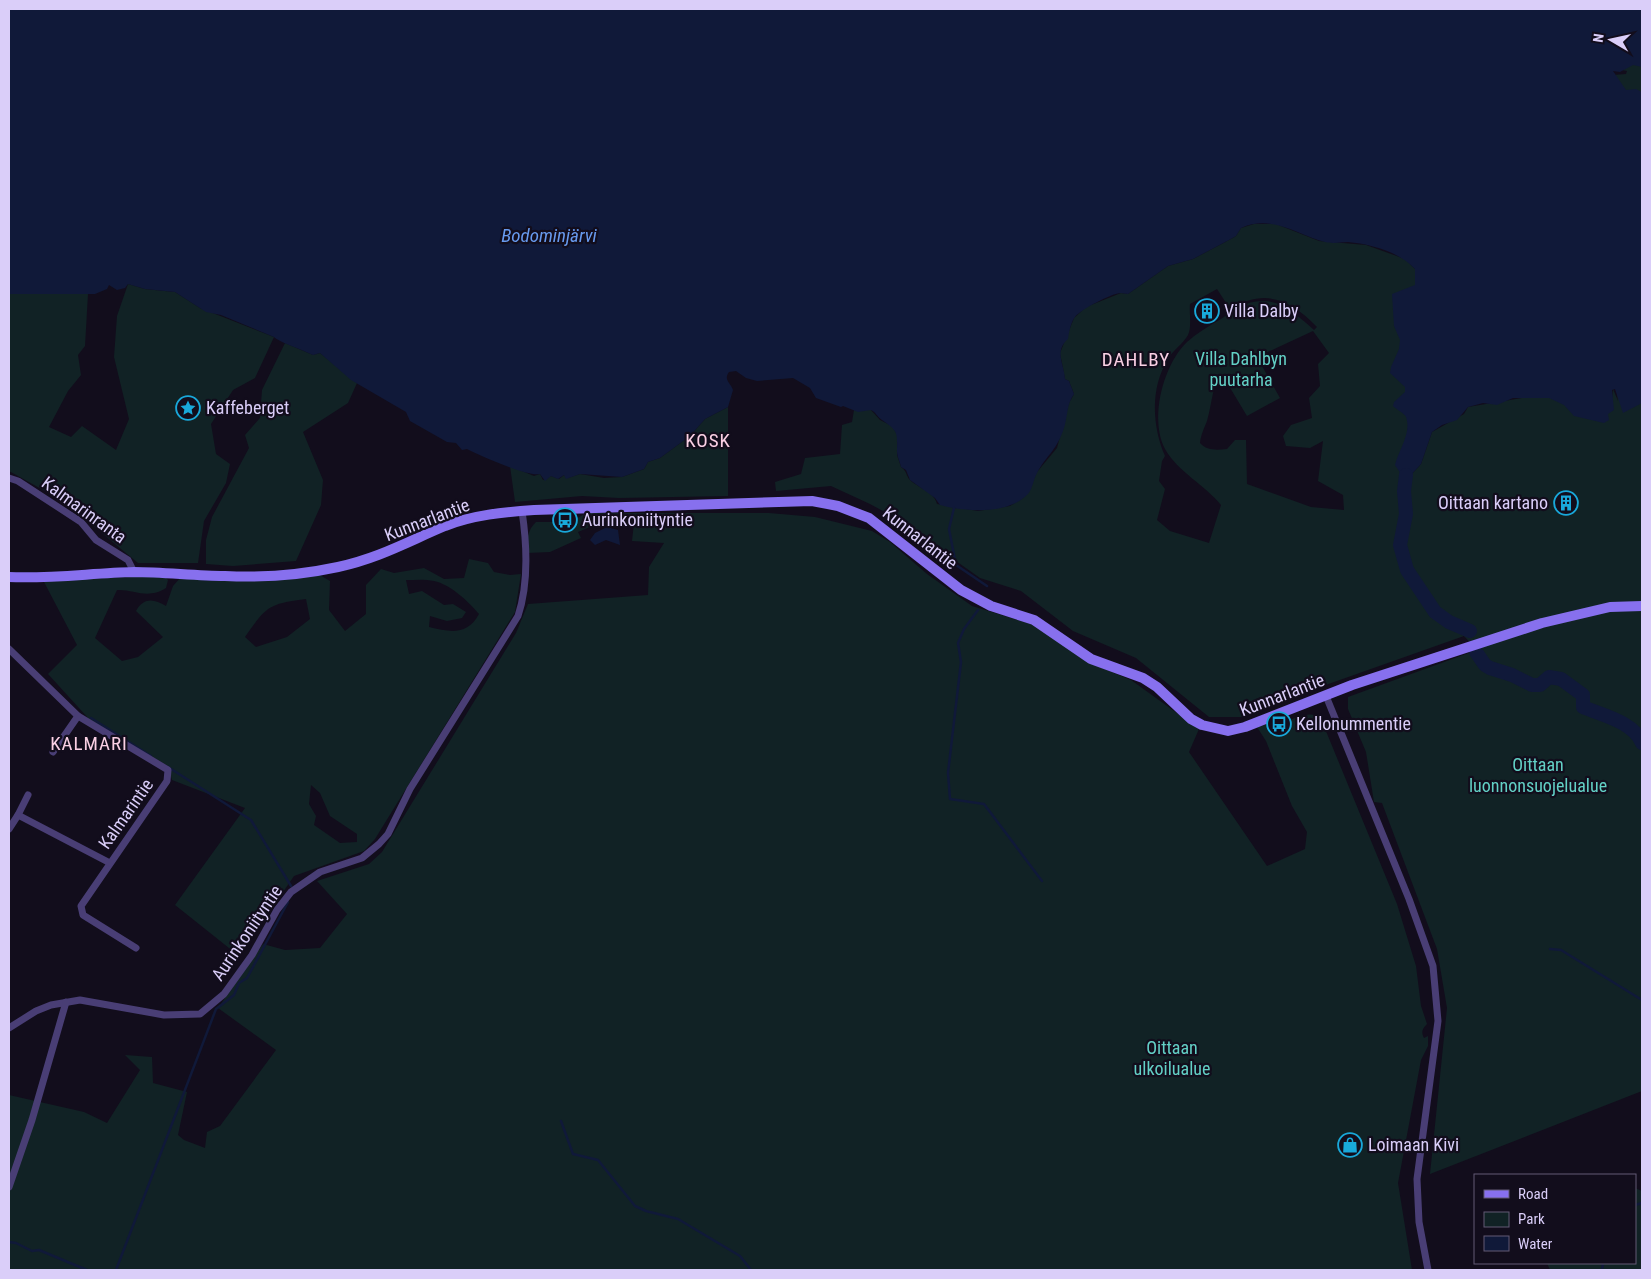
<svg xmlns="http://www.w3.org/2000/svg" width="1651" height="1279" font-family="'Roboto Condensed',sans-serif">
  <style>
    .green { fill: #112225; fill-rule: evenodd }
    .water { fill: #101939 }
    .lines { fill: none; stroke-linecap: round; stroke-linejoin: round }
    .stream { stroke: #101939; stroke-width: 2.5 }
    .river { stroke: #101939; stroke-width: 14 }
    .street { stroke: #493e75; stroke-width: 7 }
    .secondary { stroke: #8770ee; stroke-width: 10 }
    .labels { text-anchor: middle; stroke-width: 4.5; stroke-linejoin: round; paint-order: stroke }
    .poi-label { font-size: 18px; fill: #dacef9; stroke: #120d1c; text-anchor: start }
    .park-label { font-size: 18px; fill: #63d0c6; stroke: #120d1c }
    .street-label { font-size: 18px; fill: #dacef9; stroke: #120d1c }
    .water-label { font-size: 19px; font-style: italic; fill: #689aee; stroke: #120d1c }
    .neighbourhood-label { font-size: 19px; letter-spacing: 1px; fill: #fad0e4; stroke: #120d1c }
  </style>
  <rect width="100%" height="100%" fill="#120d1c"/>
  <g class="green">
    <polygon points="1642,63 1642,100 1626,97 1613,75 1626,74 1627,71 1622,70 1630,64"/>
    <path d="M1254,224H1276L1319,241L1366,245L1405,259L1415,269V285L1424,320L1401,474L1410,476L1421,464L1432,432L1464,414L1468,407L1522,398L1537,379L1611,408L1613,389L1618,401L1617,394L1642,360V1091L1430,1174L1447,1008L1437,949L1382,803L1374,802L1366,752L1348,709V697L1477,650L1464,636L1303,693L1242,717H1209L1136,658L1073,631L1021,591L980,578L894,517L870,504L831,486L776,491L775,482L801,474L805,458L840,454L842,425L852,422L854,410H871L880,420L892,426L897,434V455L901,467C907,471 906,476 910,480C918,488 934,491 937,504L978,511L1010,506L1023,498L1037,472L1057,448L1069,403L1074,394L1069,381L1065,379L1060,353L1074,318L1086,307L1121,293L1128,294L1168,266L1193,259L1229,240L1236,236L1241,228ZM1217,289L1230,309C1265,288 1290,299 1317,327L1314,330C1300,318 1282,300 1262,301C1246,301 1234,310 1221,319C1209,326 1197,333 1187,342C1163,365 1149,419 1165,449C1178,472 1205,485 1221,505L1209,543L1170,531L1157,520L1165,489L1159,481L1162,461L1165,456C1152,426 1150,388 1168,359C1173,350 1183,344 1188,335C1192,327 1189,312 1190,304ZM1313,331L1329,353L1318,364L1320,386L1309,398L1312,418L1291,425L1283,436L1286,446L1310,448L1323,441L1318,481L1343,495L1344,510L1311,507L1247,484L1246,440H1235L1227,449C1217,450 1207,451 1200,443C1201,434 1204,429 1207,421C1211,407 1212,393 1217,379L1223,376L1247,416L1280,398L1257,357Z"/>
    <polygon points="128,284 145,289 175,292 200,308 274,337 255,378 233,390 211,424 216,454 230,464 226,483 204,521 198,563 138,563 63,501 9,471 9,294 88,294 85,346 78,355 81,375 68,391 49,427 71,437 82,426 116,450 129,419 114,357 117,316"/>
    <polygon points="285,343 313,355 320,353 357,383 348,403 303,432 323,480 321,505 296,561 233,566 206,564 206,540 212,517 249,448 245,435 260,418 262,390"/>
    <polygon points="728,407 728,496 619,498 582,496 515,502 510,466 534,476 540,474 543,480 551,476 559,479 564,475 568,478 580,474 604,478 622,477 644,469 648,462 660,458 690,436 705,419"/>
    <path d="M586,513H769L815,517L872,531L890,542L927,574L972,606L1031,624L1090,663L1131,680L1199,729L1189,752L1267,866L1305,849L1307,832L1292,806L1266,741L1257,727L1273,723L1274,727C1287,722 1310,707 1321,719L1397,904L1416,966L1421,1006L1427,1024C1422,1029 1421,1032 1424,1038L1428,1036V1046L1421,1060L1398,1183L1412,1270H9V1095L84,1112L107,1123L140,1070L125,1055L152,1057L153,1083L187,1092L178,1135L184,1140L205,1148L207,1132L220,1126L276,1050L218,1008L263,944L285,950L320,948L347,914L317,881L369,864L382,852L516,633L528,604L648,595L649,567L664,543L632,541L634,523L604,521L578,532L581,538L550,552L527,553C527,541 527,530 536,522H571Z"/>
    <path d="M469,559L488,563L494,572L510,575L521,574L515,612L375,839L364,851L294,876L239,956L175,905L245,808L172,780L168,766L89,719L48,674L77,645L43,580L164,576L168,580L166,588C147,600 134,589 117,590L95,638L122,661L138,657L163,637L136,611C144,597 154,599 166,606L173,586L181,577L318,574L330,581L329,610L345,631L366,614V585L381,569L394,573L424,568L444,579L464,578ZM406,580C415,580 425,579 434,581C450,584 469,602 479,614C467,636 450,632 429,627L430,616L447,621L462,618L466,612L453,604L444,605L422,591L409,594ZM306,599L310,619L287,637L256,647L245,637C267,606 268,604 306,599ZM311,785L320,793L330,816L357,834V842L340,843L314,825L316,816L309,804Z"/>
    <polygon points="1635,1188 1642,1191 1642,1270 1550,1270 1547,1263 1635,1263"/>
  </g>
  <g class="water">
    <path d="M9,9H1642V67L1633,65L1620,72L1613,71L1626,90L1636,89L1642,92V403L1623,413L1615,389L1612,390L1614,410L1608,414L1609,420L1604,423L1574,416L1564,405L1549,398H1513L1497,405L1483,403L1468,407L1457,420L1442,425L1432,432L1421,464L1410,476L1401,474L1395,465C1398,451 1412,433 1406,417C1404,413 1397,410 1393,406L1394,402L1405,392V387L1390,373L1391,367L1399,349L1400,340L1394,326L1392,294L1415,285V269C1400,252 1370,244 1348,242C1340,242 1334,244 1325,242C1297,235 1272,214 1241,228L1236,236L1229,240L1193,259L1168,266L1128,294C1126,294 1123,293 1121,293C1112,293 1080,310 1075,317C1071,322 1069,332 1068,339C1054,351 1064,364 1065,379L1069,381L1074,394C1066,405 1068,418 1063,431C1056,451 1046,456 1037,473C1033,480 1033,488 1028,494C1008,515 965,512 940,505L935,498L910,480L906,470L901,467C900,462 897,457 897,452C897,432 899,432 882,420C877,417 876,412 871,410L858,412L843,406L841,407L816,398L810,388L793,378L757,381L746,378L736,371L729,372C723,380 731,383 733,390L728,407L705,419L690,436L660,458L648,462L644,469L622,477L580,474L566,479L564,475L558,479L551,476L545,481L540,474C528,477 481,456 467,449L462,450L456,443L447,442L410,421L406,412L351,380L320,353L313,355C305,351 277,341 274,337L221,315L206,312L175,292L145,289L128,284L125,288L117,290L109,285L107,289L95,294H9Z"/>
    <polygon points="607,527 618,530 620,545 606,540 595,545 590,540 595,533"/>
  </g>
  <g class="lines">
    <g class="stream">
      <polyline points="954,508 949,529 956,565 987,586"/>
      <polyline points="978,610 964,629 958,643 961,662 948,773 950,799 984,804 1042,881"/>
      <polyline points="91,718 151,756"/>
      <polyline points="168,767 251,820 291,886"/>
      <polyline points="1550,949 1561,950 1642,1000"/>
      <polyline points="561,1121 573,1154 598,1160 635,1206 646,1211 678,1219 740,1256 751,1270"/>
      <polyline points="1635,1205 1642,1203"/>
      <polyline points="9,1242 16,1243 32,1251 39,1250 87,1270"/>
      <polyline points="116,1270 216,1009 234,995 239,983 247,978 288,902"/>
      <polyline points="1602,1270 1603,1263"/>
    </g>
    <g class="river">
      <polyline points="1406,475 1404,491 1406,514 1400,545 1407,570 1435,612 1449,622 1470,631"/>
      <path d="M1476,652L1485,665L1490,668L1512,675L1532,685H1540L1549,677L1561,679L1583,695V707C1602,715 1634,722 1642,743"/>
    </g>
    <g class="street">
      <polyline points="9,478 18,481 81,522 96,540 128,560 134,572"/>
      <polyline points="9,649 78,716 168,770 167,781 81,906 83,915 136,948"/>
      <polyline points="1326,696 1409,899 1433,966 1438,1021 1417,1179 1419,1222 1428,1270"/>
      <polyline points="53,752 78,716"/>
      <polyline points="18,815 28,795"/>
      <polyline points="9,829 18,815 110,863"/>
      <path d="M9,1028L36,1011L51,1005L80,1000L164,1015L200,1014L224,994L252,955L277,910L291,892L320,872L362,858L379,844L388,834L410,789L518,616C529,583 527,545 522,511"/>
      <polyline points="9,1187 32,1120 66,1002"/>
    </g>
    <path class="secondary" d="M9,577C51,579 92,573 134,572C165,572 195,576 225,576C263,578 301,575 338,567C379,558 407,542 445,526C473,515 504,512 534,510L812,501L838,506L869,518L961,590L991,606L1034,620L1091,659L1143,678L1157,687L1191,719L1202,725L1228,731L1245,727L1352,685L1542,623L1610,607L1642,606"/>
  </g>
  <defs>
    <g id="building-ring" transform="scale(1.25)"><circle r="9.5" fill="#120d1c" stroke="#19a8da" stroke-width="1.5"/><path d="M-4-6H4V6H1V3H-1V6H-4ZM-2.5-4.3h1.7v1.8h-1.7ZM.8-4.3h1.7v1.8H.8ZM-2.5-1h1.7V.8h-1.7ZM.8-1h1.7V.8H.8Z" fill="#19a8da"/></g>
    <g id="sight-ring" transform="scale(1.25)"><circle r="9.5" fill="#120d1c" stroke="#19a8da" stroke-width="1.5"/><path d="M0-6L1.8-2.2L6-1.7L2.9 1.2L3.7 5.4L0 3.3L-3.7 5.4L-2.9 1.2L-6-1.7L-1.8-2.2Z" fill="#19a8da"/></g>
    <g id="bus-ring" transform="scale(1.25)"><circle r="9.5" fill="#120d1c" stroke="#19a8da" stroke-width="1.5"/><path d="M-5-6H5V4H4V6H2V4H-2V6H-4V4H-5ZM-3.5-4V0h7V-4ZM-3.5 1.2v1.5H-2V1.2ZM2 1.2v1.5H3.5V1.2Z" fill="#19a8da"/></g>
    <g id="shop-ring" transform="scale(1.25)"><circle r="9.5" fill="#120d1c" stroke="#19a8da" stroke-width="1.5"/><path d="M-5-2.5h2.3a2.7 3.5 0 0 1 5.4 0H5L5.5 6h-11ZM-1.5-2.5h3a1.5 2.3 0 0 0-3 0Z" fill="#19a8da"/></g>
  </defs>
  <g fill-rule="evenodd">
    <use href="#building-ring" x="1207" y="311"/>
    <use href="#sight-ring" x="188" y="408"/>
    <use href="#building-ring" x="1566" y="503"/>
    <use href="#bus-ring" x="565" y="520"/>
    <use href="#bus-ring" x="1279" y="724"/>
    <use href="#shop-ring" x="1350" y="1145"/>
  </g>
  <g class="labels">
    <g class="poi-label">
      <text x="1224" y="317">Villa Dalby</text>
      <text x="206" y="414">Kaffeberget</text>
      <text x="1548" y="509" text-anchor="end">Oittaan kartano</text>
      <text x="582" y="526">Aurinkoniityntie</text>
      <text x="1296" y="730">Kellonummentie</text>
      <text x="1368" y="1151">Loimaan Kivi</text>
    </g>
    <g class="park-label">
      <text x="1241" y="365">Villa Dahlbyn<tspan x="1241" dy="21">puutarha</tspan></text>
      <text x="1538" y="771">Oittaan<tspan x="1538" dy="21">luonnonsuojelualue</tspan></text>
      <text x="1172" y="1054">Oittaan<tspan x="1172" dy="21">ulkoilualue</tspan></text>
    </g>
    <g class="street-label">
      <text transform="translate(84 510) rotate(36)" y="6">Kalmarinranta</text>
      <text transform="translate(427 520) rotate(-21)" y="6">Kunnarlantie</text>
      <text transform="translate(920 538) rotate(38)" y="6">Kunnarlantie</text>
      <text transform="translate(1282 695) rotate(-21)" y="6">Kunnarlantie</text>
      <text transform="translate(126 814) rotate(-55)" y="6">Kalmarintie</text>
      <text transform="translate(247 933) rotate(-56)" y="6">Aurinkoniityntie</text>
    </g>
    <g class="water-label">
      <text x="549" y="242">Bodominjärvi</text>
    </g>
    <g class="neighbourhood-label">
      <text x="1136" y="366">DAHLBY</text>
      <text x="708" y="447">KOSK</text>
      <text x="89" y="750">KALMARI</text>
    </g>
  </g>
  <rect width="1651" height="1279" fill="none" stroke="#dacef9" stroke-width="20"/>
  <rect x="1474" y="1174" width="162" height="90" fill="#120d1c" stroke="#625a74"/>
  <rect x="1484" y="1190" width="25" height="8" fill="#8770ee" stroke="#625a74"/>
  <text x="1518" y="1199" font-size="15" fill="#dacef9">Road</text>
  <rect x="1484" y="1212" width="25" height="15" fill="#112225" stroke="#625a74"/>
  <text x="1518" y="1224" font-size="15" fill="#dacef9">Park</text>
  <rect x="1484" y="1236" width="25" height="15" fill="#101939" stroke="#625a74"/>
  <text x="1518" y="1249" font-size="15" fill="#dacef9">Water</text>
  <g transform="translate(1611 40) rotate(279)" stroke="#120d1c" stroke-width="4" paint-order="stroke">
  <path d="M0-4L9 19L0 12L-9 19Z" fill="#dacef9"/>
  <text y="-8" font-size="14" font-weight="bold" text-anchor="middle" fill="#dacef9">N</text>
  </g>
</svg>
